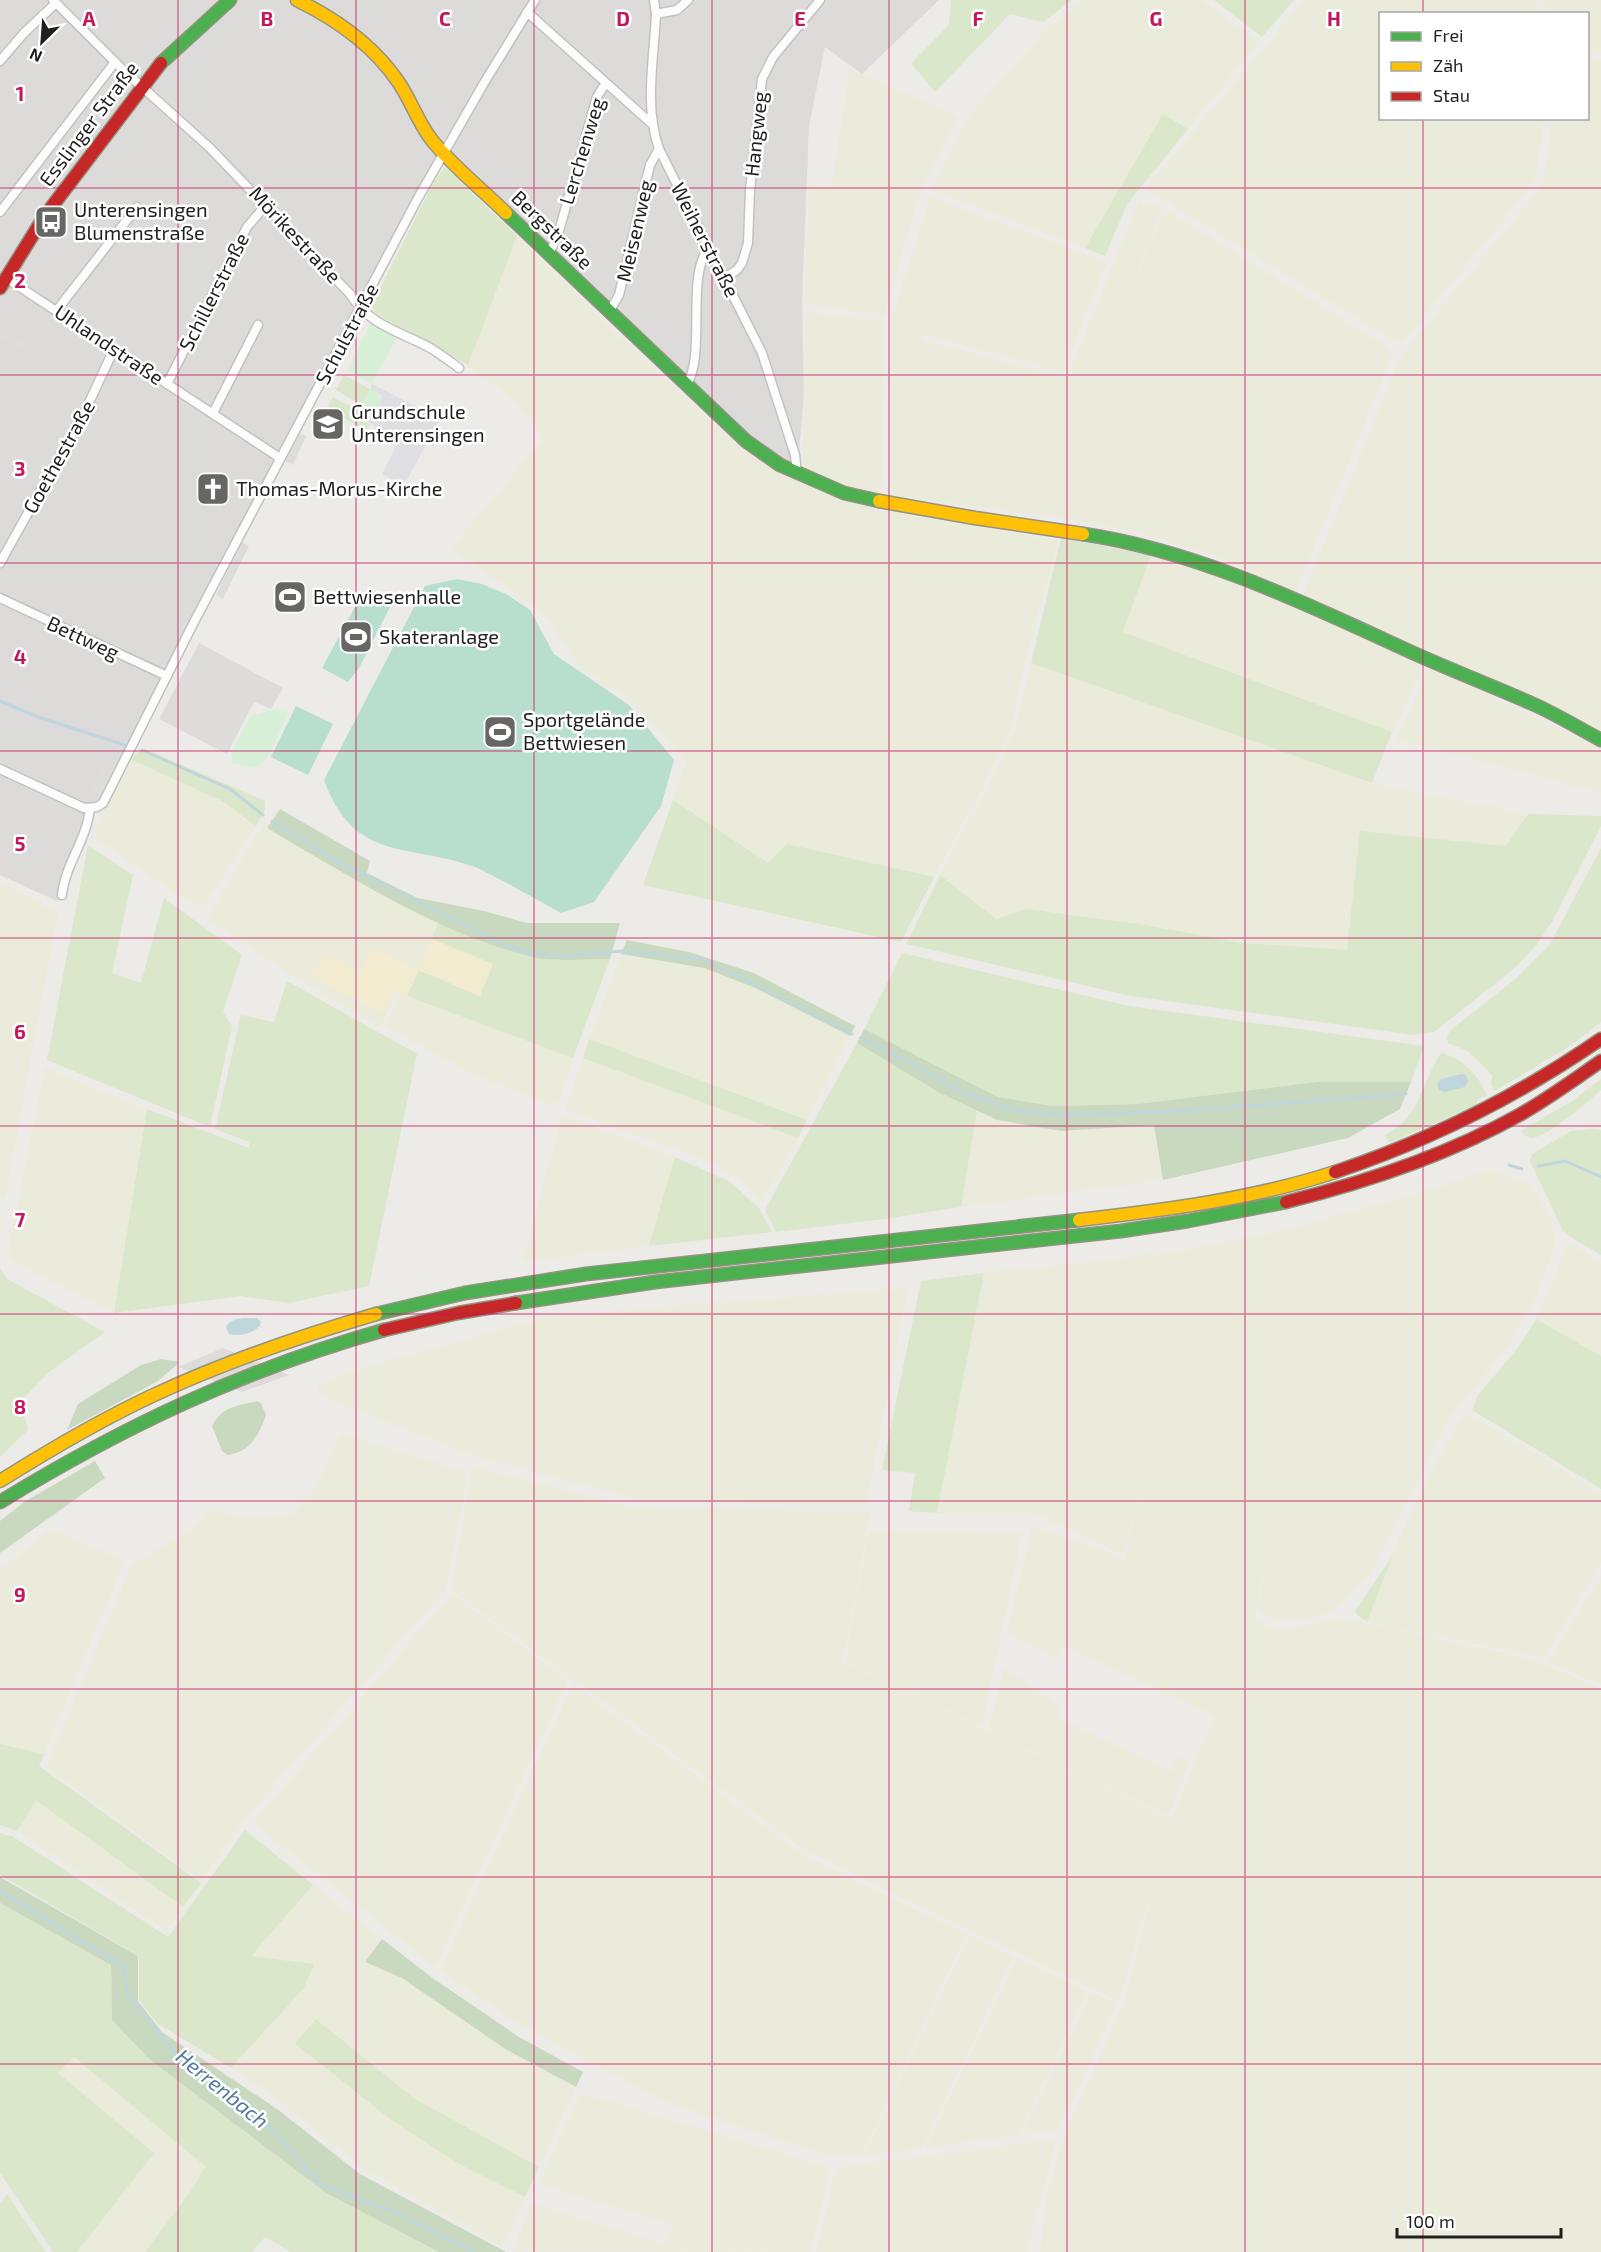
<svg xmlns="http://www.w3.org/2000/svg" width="1601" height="2252" font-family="'Exo 2',sans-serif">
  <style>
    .residential { fill: #dcdbd9 }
    .farmland { fill: #ebebdc }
    .grass { fill: #dae7ca }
    .forest { fill: #c9d9c0 }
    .sand { fill: #f2ebcf }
    .park { fill: #d9f0d8 }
    .pitch { fill: #b8dfce }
    .parking { fill: #dddcdb }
    .plaza { fill: #dfdee2 }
    .water { fill: #bfd6dd }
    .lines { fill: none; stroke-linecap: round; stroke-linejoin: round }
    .stream { stroke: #bfd6dd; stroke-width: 3 }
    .street-casing { stroke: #c3c2c0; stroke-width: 11 }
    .fast-casing { stroke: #939482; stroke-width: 15 }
    .slow-casing { stroke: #939482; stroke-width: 15 }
    .jam-casing { stroke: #939482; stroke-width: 15 }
    .street { stroke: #fcfcfc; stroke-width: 8 }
    .fast { stroke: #4caf50; stroke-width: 12 }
    .slow { stroke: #ffc107; stroke-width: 12 }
    .jam { stroke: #c62828; stroke-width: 12 }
    .grid { fill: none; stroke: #c2185b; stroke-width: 1.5; stroke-opacity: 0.55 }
    .labels { text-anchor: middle; stroke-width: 5; stroke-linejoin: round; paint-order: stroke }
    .street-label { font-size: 20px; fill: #1f1f1f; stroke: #fff }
    .poi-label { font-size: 20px; fill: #1f1f1f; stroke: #fff; text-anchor: start }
    .water-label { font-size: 21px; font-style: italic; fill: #52789e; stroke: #fff }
    .grid-label { font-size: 20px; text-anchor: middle; font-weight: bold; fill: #c2185b; stroke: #fff; stroke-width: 5; stroke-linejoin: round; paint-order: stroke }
  </style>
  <rect width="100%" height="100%" fill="#edebe8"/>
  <polygon class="residential" points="0,0 939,0 862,74 825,47 809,126 802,300 804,395 797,473 769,458 444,153 107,797 90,808 59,902 0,875"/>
  <g class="farmland">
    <polygon points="1085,0 1202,0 1259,42 1188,129 1163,115 1085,248 931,190 969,116 1049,26"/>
    <polygon points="1304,0 1535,0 1539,13 1380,14 1380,118 1545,119 1535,181 1401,345 1145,189"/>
    <polygon points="1542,0 1601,0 1601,54 1588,54 1588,14 1546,13"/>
    <polygon points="1601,59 1601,731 1526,694 1303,595 1400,357 1543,185 1552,119 1588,118 1588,60"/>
    <polygon points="850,69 958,116 920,193 883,316 805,304 809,186 831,186"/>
    <polygon points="930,197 1107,262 1062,372 924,335 923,340 1067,378 1139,201 1163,208 1101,362 1165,209 1387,347 1392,356 1296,592 1217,557 1137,532 1066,519 892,495 893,314"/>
    <polygon points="517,236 601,319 741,449 793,479 842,501 880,510 1058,541 1023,670 1010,733 974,807 967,816 934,877 787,844 768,863 673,800 686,762 632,700 581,669 545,615 451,548 544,438 506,394 468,365"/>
    <polygon points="806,312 884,320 882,482 877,497 851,492 802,470"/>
    <polygon points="1151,555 1216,573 1425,663 1392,732 1123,632"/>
    <polygon points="1031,663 1372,783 1528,814 1507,846 1360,831 1348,950 1242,943 1140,924 1026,909 996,919 940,875 968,818 977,808 1014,731"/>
    <polygon points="1429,667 1601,749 1601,793 1396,739"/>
    <polygon points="130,759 222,801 256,826 203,907 191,904 98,840 94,830"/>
    <polygon points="264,822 338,865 505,948 485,995 412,966 380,1027 304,983 207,919"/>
    <polygon points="0,881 58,913 5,1199 0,1197"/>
    <polygon points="621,954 704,968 753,987 850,1036 807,1120 589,1039"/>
    <polygon points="400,993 573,1058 560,1101 550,1105 472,1074 384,1026"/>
    <polygon points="583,1058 798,1138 762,1202 746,1186 724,1169 684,1152 565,1110"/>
    <polygon points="45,1068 147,1109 114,1313 12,1261 8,1249"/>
    <polygon points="977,1110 997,1120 1061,1131 1154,1125 1163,1180 961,1207"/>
    <polygon points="562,1115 675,1157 649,1246 522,1262"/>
    <polygon points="1489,1169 1532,1185 1551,1218 1555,1244 1537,1296 1511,1342 1448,1420 1370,1574 1343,1602 1326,1614 1288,1621 1258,1613 1270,1531 1255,1620 1277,1630 1342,1618 1507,1653 1543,1663 1601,1689 1601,2252 1040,2252 1047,2193 1067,2129 1124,2002 1161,1857 1119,2002 807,1852 451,1590 472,1466 630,1507 871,1511 843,1662 1171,1819 1201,1746 1216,1716 1063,1646 1057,1658 1007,1633 1032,1526 1103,1550 1124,1559 1151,1454 1123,1555 1034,1513 937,1513 984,1273 1173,1252 1288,1229 1434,1189"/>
    <polygon points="1568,1245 1574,1246 1601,1262 1601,1356 1536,1319 1559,1266 1564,1248"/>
    <polygon points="908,1288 866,1506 645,1501 477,1457 319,1396 318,1386 347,1372 543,1318 670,1306"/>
    <polygon points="1472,1416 1601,1493 1601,1564 1542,1660 1524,1654 1367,1622 1399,1538 1430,1474 1462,1417"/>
    <polygon points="341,1433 469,1473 446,1589 246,1817 202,1881 46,1767 132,1564 198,1525 207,1510 255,1518 290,1515 315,1489"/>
    <polygon points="51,1529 125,1561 44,1754 0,1744 0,1570"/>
    <polygon points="869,1531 1022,1533 982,1727 845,1661"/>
    <polygon points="1601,1576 1601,1685 1548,1662"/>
    <polygon points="452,1593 568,1680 435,1967 253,1823"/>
    <polygon points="1004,1668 1059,1705 1060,1719 1171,1771 1178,1757 1190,1763 1169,1816 988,1730"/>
    <polygon points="573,1684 805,1856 967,1934 862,2155 826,2155 663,2101 512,2020 440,1970"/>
    <polygon points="36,1799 183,1907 168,1932 17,1831"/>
    <polygon points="313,1885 382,1939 365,1962 402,1978 507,2050 576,2087 539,2167 415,2099 317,2019 394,2122 459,2164 525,2197 503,2247 368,2172 260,2087 231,2068 304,1988 314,1964 251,1956"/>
    <polygon points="969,1935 1014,1957 922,2149 864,2155"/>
    <polygon points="1017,1957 1088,1991 1019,2135 925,2148"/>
    <polygon points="1091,1992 1117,2003 1059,2130 1021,2135"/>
    <polygon points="74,2057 205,2166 194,2187 145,2252 77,2252 154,2153 58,2073"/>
    <polygon points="581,2093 830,2168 811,2252 513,2251 531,2203 664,2244 674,2225 537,2184"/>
    <polygon points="1051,2140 1055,2143 1027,2252 816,2252 836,2167"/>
  </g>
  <g class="grass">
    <polygon points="951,0 1072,0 1043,22 1010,14 935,92 911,63 949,25"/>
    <polygon points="1214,0 1294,0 1262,37"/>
    <polygon points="1163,114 1188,129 1127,204 1105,256 1085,248"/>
    <polygon points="445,167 517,236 468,365 375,313 372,305 434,181"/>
    <polygon points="344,375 370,389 362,405 336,390"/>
    <polygon points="333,397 359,411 356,417 370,424 367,430 326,409"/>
    <polygon points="1061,538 1151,555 1123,632 1392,732 1372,783 1031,663"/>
    <polygon points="143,748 265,801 265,810 256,826 222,801 130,759"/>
    <polygon points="673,800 768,863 787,844 934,877 901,942 643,885"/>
    <polygon points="1528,814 1601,816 1601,826 1553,920 1537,944 1515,968 1434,1032 1414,1035 1131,996 906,944 940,875 996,919 1026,909 1140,924 1242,943 1347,950 1360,831 1506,846"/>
    <polygon points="88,845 133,875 112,973 141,983 164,898 242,955 223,1012 232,1026 210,1127 47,1060"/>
    <polygon points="1601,848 1601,1022 1570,1046 1495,1091 1491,1084 1492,1075 1468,1051 1448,1043 1447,1036 1452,1029 1514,980 1550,944"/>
    <polygon points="438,922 458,932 534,958 610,959 573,1058 407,996 418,970 480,996 493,964 432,939"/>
    <polygon points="902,953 1129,1006 1424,1046 1411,1082 1316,1082 1137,1104 1053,1106 998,1097 864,1029"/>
    <polygon points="287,981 417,1054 369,1286 289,1303 241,1296 114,1313 147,1109 249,1148 249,1142 215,1129 241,1015 274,1022"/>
    <polygon points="589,1039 807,1120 798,1138 583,1058"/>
    <polygon points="857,1043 938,1092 977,1110 961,1207 884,1219 776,1232 765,1210"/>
    <path d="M1443,1053C1464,1060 1478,1075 1487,1095L1476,1101L1478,1104L1389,1143L1385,1135C1393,1130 1401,1125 1408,1117C1419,1104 1429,1072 1440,1054Z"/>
    <path d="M1601,1079V1090C1587,1102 1550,1135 1533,1138C1527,1138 1524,1135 1521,1131L1572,1101Z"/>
    <polygon points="1592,1129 1601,1130 1601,1255 1569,1236 1563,1231 1530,1161 1532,1154 1571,1131"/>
    <polygon points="675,1157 730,1182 759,1208 772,1232 649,1246"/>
    <polygon points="0,1268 7,1279 105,1332 49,1372 20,1402 28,1430 0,1457"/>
    <polygon points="984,1273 937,1513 909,1511 915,1473 882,1470 921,1281"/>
    <polygon points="1536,1319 1601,1356 1601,1489 1472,1410 1478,1395 1518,1348"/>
    <polygon points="1392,1557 1367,1622 1356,1614 1356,1609"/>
    <polygon points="0,1744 44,1754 39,1766 201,1883 183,1907 36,1800 17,1831 0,1825"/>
    <polygon points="245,1830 313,1885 251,1956 314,1964 304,1988 231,2068 157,2023 139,2000 139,1956 0,1875 0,1833 12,1836 168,1937"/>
    <polygon points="0,1903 111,1965 112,2020 149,2059 326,2193 439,2252 291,2252 265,2237 252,2252 145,2252 194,2187 205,2166 74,2057 58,2073 154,2153 77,2252 53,2252 0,2173"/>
    <polygon points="316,2019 415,2099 539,2167 525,2197 459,2164 394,2122 295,2044"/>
    <polygon points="7,2194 46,2252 0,2252 0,2205"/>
  </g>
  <g class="forest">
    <path d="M280,809L370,861L367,873L418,898L484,911L527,923H620L610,959C590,959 550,962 532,957C439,934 349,876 267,828Z"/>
    <polygon points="627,940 689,952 754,973 855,1026 850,1036 753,987 704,968 621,954"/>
    <polygon points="864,1029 998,1097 1053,1106 1137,1104 1316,1082 1411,1082 1400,1109 1348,1138 1163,1180 1154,1125 1061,1131 997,1120 938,1092 857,1043"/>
    <polygon points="161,1359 180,1362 158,1381 67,1430 78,1404 141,1365"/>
    <path d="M257,1401L261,1403L266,1415C259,1435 250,1452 228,1455L222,1451L212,1426C224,1405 235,1407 257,1401Z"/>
    <polygon points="95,1461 105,1478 0,1553 0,1521 24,1502"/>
    <polygon points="0,1877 138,1956 138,2001 162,2032 277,2109 360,2174 506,2252 439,2252 326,2193 149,2059 112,2020 111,1965 0,1903"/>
    <polygon points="382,1939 434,1979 519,2037 583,2072 576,2087 507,2050 402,1978 365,1962"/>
  </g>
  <polygon class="sand" points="432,939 493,964 480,996 419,970 407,996 393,991 381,1013 312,976 325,954 360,973 372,948 418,970"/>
  <g class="park">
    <polygon points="371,323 397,338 372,384 347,370"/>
    <polygon points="370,389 383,396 375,411 362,405"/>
    <polygon points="275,709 289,713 267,759 255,768 232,763 232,751 250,716"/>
  </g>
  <g class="pitch">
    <path d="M457,579L482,584L506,594L530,610L554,654L629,705L674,760L661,806L594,902L561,913C541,902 521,891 501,880C492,876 482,869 472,866C405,843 354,862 324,780L425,586Z"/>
    <polygon points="362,594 390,607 359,668 348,682 322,668"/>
    <polygon points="296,706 333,724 308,775 271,757"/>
  </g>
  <g class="parking">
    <polygon points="404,193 410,196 391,232 384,229"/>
    <polygon points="0,328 26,342 22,350 0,339"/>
    <polygon points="298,433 306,436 293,465 285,461"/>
    <polygon points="242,542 249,546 223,599 216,595"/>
    <polygon points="199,643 283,688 271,709 254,702 227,754 159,719"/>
    <polygon points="109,754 118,759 98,798 89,793"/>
    <polygon points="223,1348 289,1375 242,1392 178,1367"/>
  </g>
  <polygon class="plaza" points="372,384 440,419 407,480 398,482 382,474 396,446 373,433 376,427 356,416 362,405 375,411 383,396 370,389"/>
  <g class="water">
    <polygon points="1461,1074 1466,1075 1468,1081 1465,1087 1445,1092 1439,1090 1437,1084 1441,1079"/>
    <path d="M257,1318L261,1322L260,1326C253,1333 238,1337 229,1334L226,1327C232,1316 246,1319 257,1318Z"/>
  </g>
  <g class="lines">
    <g class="stream">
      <polyline points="0,701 38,717 125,745"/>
      <polyline points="142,750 230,789 263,815"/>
      <polyline points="272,821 340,863 505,945 532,954 567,956 622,951 701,959 750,982 852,1034"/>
      <polyline points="860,1038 911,1063 964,1093 1016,1110 1065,1115 1180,1111 1406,1094"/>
      <polyline points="1509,1165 1522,1169"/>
      <polyline points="1538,1166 1565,1161 1601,1177"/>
      <polyline points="0,1891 124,1967 127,1993 181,2061 256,2113 322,2185 400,2214 475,2252"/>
    </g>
    <g class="street-casing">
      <g id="street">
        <path d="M53,0L121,68L210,148L350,294C371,327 400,331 432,349C441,355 450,361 459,368"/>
        <path d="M654,0L656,14C654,59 644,106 659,149L762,353L795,455L797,473"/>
        <polyline points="527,12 652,124"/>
        <polyline points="656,14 677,10 688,0"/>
        <polyline points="0,61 24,33 56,3"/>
        <polyline points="0,212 115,62"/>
        <polyline points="549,253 557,238 597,97 605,84"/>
        <polyline points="6,278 280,458"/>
        <polyline points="724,278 737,270 742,263 748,243 750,190 762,79 773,57 820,0"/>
        <polyline points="57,310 137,207"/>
        <polyline points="609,312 619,295 650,165 659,149"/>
        <polyline points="167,384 247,227 266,205"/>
        <path d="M686,386C707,355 685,275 709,248"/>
        <polyline points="213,413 258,325"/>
        <polyline points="0,563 86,409 114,349"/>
        <polyline points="0,598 167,676"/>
        <polyline points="0,769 84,808 97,807 103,803 193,624 418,198 484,83 535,0"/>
        <path d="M62,895C65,864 87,840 90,808"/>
      </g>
    </g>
    <g class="fast-casing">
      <g id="fast">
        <polyline points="161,63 230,0"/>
        <polyline points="506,213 746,441 780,465 844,493 879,501"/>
        <path d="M1083,534C1198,551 1306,604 1411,652C1451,670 1492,686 1533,704C1556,714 1578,728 1601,740"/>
        <polyline points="516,1303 655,1282 1121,1231 1188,1221 1286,1202"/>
        <polyline points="376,1314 465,1293 586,1274 1079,1220"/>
        <path d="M0,1502C124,1426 243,1370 384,1330"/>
      </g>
    </g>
    <g class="slow-casing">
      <g id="slow">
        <path d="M297,0C336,19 375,47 399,83C411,101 418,122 431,139C452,166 482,189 506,213"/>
        <polyline points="879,501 975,518 1083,534"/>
        <path d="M1079,1220C1165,1210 1253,1199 1335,1172"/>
        <path d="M0,1481C51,1449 102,1419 156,1394C227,1361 301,1336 376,1314"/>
      </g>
    </g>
    <g class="jam-casing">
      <g id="jam">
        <polyline points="0,288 44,217 161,63"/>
        <path d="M1335,1172C1431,1140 1518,1096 1601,1039"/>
        <path d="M1286,1202C1367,1182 1448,1155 1521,1114C1549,1098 1575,1079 1601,1061"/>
        <polyline points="384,1330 458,1313 516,1303"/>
      </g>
    </g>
    <use href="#street" class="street"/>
    <use href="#fast" class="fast"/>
    <use href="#slow" class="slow"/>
    <use href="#jam" class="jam"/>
  </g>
  <path class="grid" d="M178,0V2252M356,0V2252M534,0V2252M712,0V2252M889,0V2252M1067,0V2252M1245,0V2252M1423,0V14M1423,118V2252M0,188H1601M0,375H1601M0,563H1601M0,751H1601M0,938H1601M0,1126H1601M0,1314H1601M0,1501H1601M0,1689H1601M0,1877H1601M0,2064H1601"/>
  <defs>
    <g id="bus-square" transform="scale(1.725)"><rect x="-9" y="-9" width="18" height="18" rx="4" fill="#676665" stroke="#fff"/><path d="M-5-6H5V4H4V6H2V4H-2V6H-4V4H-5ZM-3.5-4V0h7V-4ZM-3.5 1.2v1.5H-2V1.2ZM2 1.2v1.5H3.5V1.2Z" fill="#fff"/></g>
    <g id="school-square" transform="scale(1.725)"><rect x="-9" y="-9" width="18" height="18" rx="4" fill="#676665" stroke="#fff"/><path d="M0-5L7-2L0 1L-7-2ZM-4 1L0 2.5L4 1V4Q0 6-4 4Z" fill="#fff"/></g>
    <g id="church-square" transform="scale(1.725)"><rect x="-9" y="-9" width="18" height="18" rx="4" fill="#676665" stroke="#fff"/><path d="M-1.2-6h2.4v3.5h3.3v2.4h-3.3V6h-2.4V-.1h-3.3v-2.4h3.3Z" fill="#fff"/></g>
    <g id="stadium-square" transform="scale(1.725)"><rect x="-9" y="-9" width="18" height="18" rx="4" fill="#676665" stroke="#fff"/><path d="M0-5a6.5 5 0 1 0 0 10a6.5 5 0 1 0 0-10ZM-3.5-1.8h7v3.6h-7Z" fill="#fff"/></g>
  </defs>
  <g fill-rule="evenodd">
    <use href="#bus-square" x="51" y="222"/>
    <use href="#school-square" x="328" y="424"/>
    <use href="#church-square" x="213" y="489"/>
    <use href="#stadium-square" x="290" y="597"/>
    <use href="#stadium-square" x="356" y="637"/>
    <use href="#stadium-square" x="500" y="732"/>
  </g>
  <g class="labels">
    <g class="street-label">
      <text transform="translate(89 124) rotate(-53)" y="7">Esslinger Straße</text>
      <text transform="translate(756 134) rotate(-84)" y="7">Hangweg</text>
      <text transform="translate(582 151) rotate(-73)" y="7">Lerchenweg</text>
      <text transform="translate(552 230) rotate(44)" y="7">Bergstraße</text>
      <text transform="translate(635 231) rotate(-77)" y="7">Meisenweg</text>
      <text transform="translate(295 235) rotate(47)" y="7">Mörikestraße</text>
      <text transform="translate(705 240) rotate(63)" y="7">Weiherstraße</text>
      <text transform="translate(214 292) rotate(-63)" y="7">Schillerstraße</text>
      <text transform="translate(347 334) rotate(-62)" y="7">Schulstraße</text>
      <text transform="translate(109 345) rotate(34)" y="7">Uhlandstraße</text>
      <text transform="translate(59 457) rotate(-61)" y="7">Goethestraße</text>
      <text transform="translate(83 638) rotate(25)" y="7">Bettweg</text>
    </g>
    <g class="poi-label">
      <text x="74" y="217">Unterensingen<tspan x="74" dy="23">Blumenstraße</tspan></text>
      <text x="351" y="419">Grundschule<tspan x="351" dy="23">Unterensingen</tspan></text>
      <text x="236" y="496">Thomas-Morus-Kirche</text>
      <text x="313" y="604">Bettwiesenhalle</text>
      <text x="379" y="644">Skateranlage</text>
      <text x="523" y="727">Sportgelände<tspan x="523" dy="23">Bettwiesen</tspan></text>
    </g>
    <g class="water-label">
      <text transform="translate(222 2089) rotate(39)" y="7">Herrenbach</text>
    </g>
  </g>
  <g class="grid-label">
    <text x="89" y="26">A</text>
    <text x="267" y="26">B</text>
    <text x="445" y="26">C</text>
    <text x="623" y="26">D</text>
    <text x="800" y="26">E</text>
    <text x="978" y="26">F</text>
    <text x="1156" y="26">G</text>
    <text x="1334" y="26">H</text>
    <text x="20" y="101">1</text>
    <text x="20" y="288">2</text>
    <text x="20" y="476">3</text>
    <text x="20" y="664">4</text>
    <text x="20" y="851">5</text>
    <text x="20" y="1039">6</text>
    <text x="20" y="1227">7</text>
    <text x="20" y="1414">8</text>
    <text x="20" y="1602">9</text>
  </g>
  <rect x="1379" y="12" width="210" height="108" fill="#ffffff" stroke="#a5a5a5" stroke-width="1.5"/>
  <rect x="1391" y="32" width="30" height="9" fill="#4caf50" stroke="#a5a5a5" stroke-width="1.5"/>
  <text x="1433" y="42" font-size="18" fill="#1f1f1f">Frei</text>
  <rect x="1391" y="62" width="30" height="9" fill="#ffc107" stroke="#a5a5a5" stroke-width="1.5"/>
  <text x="1433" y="72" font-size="18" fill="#1f1f1f">Zäh</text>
  <rect x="1391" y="92" width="30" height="9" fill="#c62828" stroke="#a5a5a5" stroke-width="1.5"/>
  <text x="1433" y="102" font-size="18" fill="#1f1f1f">Stau</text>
  <g transform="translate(42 42) rotate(205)" stroke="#ffffff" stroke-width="4.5" paint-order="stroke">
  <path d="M0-4.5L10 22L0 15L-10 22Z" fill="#1f1f1f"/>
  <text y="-9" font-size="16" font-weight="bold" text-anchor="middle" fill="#1f1f1f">N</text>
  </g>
  <path d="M1397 2228v9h164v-9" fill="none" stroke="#1f1f1f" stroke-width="3"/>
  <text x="1406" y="2228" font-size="18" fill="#1f1f1f" stroke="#ffffff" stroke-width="4.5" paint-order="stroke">100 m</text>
</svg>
